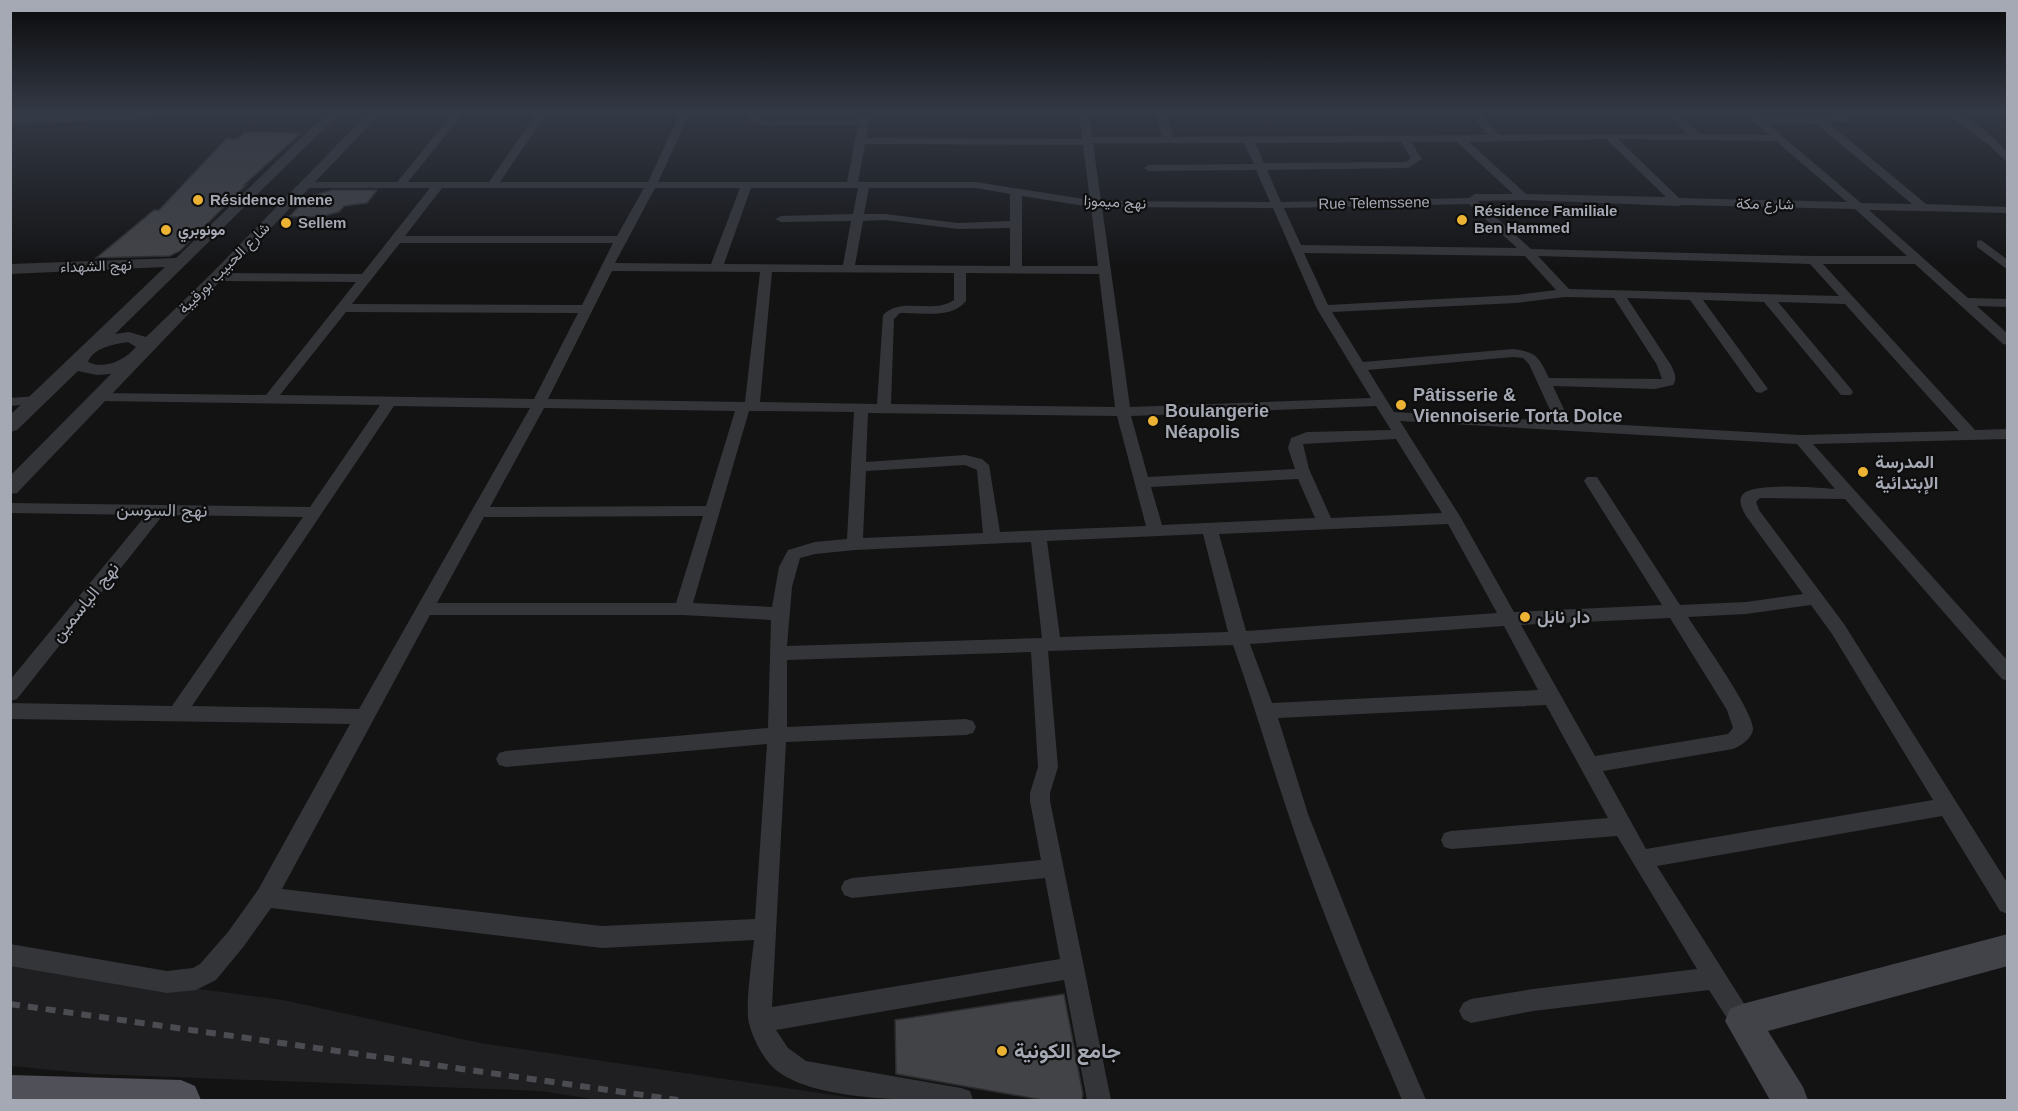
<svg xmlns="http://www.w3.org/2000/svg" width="2018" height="1111" font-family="Arial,Vazirmatn,sans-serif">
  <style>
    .built { fill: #1f1f21 }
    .building { fill: #424347; stroke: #2d2d30; stroke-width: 1.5 }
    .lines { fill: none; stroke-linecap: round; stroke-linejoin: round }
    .minor { fill: #343539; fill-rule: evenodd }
    .tertiary { fill: #343539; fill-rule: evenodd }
    .secondary { fill: #424349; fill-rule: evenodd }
    .primary { fill: #505158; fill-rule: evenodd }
    .rail { stroke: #4b4c52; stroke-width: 6; stroke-dasharray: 10 8; stroke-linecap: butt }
    .poi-dot { fill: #ebb234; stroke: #0e0e0f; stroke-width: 2 }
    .labels { text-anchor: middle; stroke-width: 4.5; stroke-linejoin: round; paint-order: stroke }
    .far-poi-label { font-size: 15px; font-weight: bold; fill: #a5a9b4; stroke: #0e0e0f; text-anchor: start }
    .far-street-label { font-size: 15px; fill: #a5a9b4; stroke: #0e0e0f }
    .poi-label { font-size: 18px; font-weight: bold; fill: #a5a9b4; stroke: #0e0e0f; text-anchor: start }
    .street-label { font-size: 18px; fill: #a5a9b4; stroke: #0e0e0f }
    .near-poi-label { font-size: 21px; font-weight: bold; fill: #a5a9b4; stroke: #0e0e0f; text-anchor: start }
  </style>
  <rect width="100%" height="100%" fill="#131314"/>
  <polygon class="built" points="11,964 283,1000 480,1043 867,1100 599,1100 540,1091 94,1074 11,1066"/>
  <g class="building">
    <polygon points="245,132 301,133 244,185 246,185 180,251 170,256 96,258 154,210 159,210 226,139 238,139"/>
    <polygon points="332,190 377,190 367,203 344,206 339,212 320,217 289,217 308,197"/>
    <polygon points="1064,994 1083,1094 1082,1101 1048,1101 896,1074 895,1020"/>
  </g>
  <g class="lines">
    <g class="minor">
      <path d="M455,111H465L408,182H489L538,111H548L500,182H648L681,111H691L658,182H847L858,125L765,126L750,121L749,111H759V117L766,120L859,119L862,113L879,111L870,117L866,138L1082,139L1079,111H1089L1092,137H1162L1156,111H1166L1173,137L1488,135L1469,111H1479L1499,135L1687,134L1666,111H1677L1699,134L1769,135L1742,111H1753L1762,119L1835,117L1828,111H1839L1848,118V122L1829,123L1926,204L2008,207V213L1869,210L1968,298L2008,299V307L1977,306L2008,334V345L2003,344L1915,264H1823L1975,430L2008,429V439L1813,444L2008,661V681L2002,679L1845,499L1760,498L1756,502L1759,510L1844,624L2008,884V914L2000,911L1942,816L1657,866L1750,1013L1754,1021L1750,1029L1742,1033L1734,1029L1709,990L1533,1011L1471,1023L1463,1019L1459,1011L1463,1003L1471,999L1533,989L1697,969L1617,836L1451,849L1444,847L1441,840L1444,833L1451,831L1608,818L1546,705L1278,718L1308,814L1369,967L1426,1100H1402C1362,1006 1320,911 1288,813C1269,757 1253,701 1233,645L1048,651L1058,767L1050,793V801L1111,1100H1087L1064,980L776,1030L788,1048L806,1061L961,1088L970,1091L973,1100C921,1100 817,1103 776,1070C763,1059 753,1039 749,1023C745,1008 752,958 754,940L602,948L271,908L244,946L216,980L196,990L167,993L10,966V944L167,971L193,968L200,964L228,932L258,890L350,724L10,719V703L172,706L303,517L163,515L17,699L10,701V680L146,515L10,513V503L310,507L380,405L100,401L93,397L100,393L266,395L356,282L217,281L211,277L217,273L362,274L430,188H306L301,185L306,182H397ZM1817,124L1912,204L1861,203L1769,125ZM1606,139L1666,197L1526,194L1469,142ZM1618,139L1776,141L1847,202L1679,198ZM1401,142L1411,158L1406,162L1264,163L1255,143ZM1411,142H1457L1513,194H1475L1469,198L1281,202L1267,170L1408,168L1422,159ZM1093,143H1244L1254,164L1149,165L1144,168L1149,171L1256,170L1270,202L1101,201ZM865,144L1083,145L1090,200L976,182H858ZM442,188H644L617,236H405ZM655,188H740L711,264L615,263ZM751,188H858L853,214L781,216L775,219L781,222L851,221L843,265L724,264ZM869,188H976L1010,194V221L958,223L885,214H864ZM1022,196L1091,207L1098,266H1022ZM1523,200L1678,206L1682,205L1855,209L1907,256H1813L1531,249L1478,201ZM1469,204L1517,248L1301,245L1284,208ZM1102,207L1273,208L1317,309L1371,398L1130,407ZM885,220L958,229L1010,228V266L855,265L863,221ZM400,243H613L582,305L352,304ZM1304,253L1525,256L1556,290L1516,295L1328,305ZM1538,256L1810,264L1839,296L1569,289ZM612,271L760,272L745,402L548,399ZM772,272L954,273V300C932,315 903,296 883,315L877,404L760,402ZM966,273L1099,274L1115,407L891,404L894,319L900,313C922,312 950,320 966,301ZM1565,297L1614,298L1657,365L1662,379L1549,378C1539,357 1537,352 1513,349L1363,362L1332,312L1516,303ZM1627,298L1690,300L1756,392L1761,393L1768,389L1703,300L1764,302L1841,395H1851L1853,392L1851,389L1778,302L1845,304L1959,431L1801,435L1570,422L1553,386L1655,389L1673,385C1678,378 1674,372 1671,365ZM346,312L578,313L534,399L280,395ZM1513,357L1523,358L1529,364L1555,421L1394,412L1368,370ZM394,406L530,408L359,709L192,706ZM1376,406L1391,430L1307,432L1291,438L1288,448L1295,469L1148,477L1131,416ZM544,408L735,411L706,506L490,507ZM749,411L854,412L847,539L815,542L788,550L779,567L772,607L693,603ZM868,413L1117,416L1146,526L1000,532L989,465L982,459L965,455L866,462ZM1400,421L1797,444L1835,489C1818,488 1754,482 1743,494C1737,501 1743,510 1746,516L1803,594L1746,602L1680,605L1597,477H1587L1584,481L1662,605L1514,612L1461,518ZM1396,439L1442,513L1331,518L1309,469L1303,444ZM965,465L977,470L983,533L863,538L866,471ZM1298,479L1315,518L1162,525L1151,487ZM703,516L676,603H437L484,517ZM1448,524L1497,613L1246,631L1219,534ZM1203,534L1228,632L1060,637L1047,541ZM1031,542L1042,638L787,646L792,587L800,558L815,554L855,550ZM1811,605L1832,634L1933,800L1646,849L1603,771L1733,749C1741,746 1751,739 1753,730C1756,714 1699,635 1688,617L1746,614ZM430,615H683L771,620L768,728L506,751L499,753L496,759L499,765L506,767L767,744L755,919L602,926L282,889ZM1670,618L1727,710L1733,728L1728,734L1595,756L1521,625ZM1504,626L1538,690L1272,703L1250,644ZM1031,652L1038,767L1030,793V801L1041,860L852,878L844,881L841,888L844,895L852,898L1045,878L1060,959L772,1007L786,742L966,735L973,733L976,727L973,721L966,719L787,727V660Z"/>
      <path d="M1943,111C1966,111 1993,136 2008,153V163L1989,145Z"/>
      <polygon points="1981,240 2008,260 2008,270 1977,247 1977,241"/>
      <polygon points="37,396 42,397 44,400 42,403 10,406 10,398"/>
    </g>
    <g class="tertiary">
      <polygon points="156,111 272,111 266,115 10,124 10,116"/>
      <path d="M329,111H342L115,334L129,332L146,337L211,274L370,111H383L17,493L10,494V476L111,374L97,375L78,371L17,430L10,432V415L165,267L10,274V264L176,258ZM128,342L136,347C125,360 105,370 88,362C93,348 114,344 128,342Z"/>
    </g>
    <polygon class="secondary" points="2008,934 2008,966 1768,1031 1803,1087 1808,1100 1770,1100 1725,1021 1730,1009 1742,1004"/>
    <polygon class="primary" points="10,1075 181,1080 195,1086 201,1100 10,1100"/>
    <polyline class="rail" points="10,1004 678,1100"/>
  </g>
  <linearGradient id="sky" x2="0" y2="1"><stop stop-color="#0a0a0b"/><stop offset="0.42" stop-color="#333945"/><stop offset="1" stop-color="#333945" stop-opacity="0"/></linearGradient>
  <rect width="2018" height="267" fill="url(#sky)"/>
  <g class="poi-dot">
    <circle cx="198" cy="200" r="6"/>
    <circle cx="1462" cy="220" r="6"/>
    <circle cx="286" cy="223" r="6"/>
    <circle cx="166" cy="230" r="6"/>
    <circle cx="1401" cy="405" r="6"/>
    <circle cx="1153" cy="421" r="6"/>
    <circle cx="1863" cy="472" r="6"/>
    <circle cx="1525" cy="617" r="6"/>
    <circle cx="1002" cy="1051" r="6"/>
  </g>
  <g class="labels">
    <g class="far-poi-label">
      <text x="210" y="205">Résidence Imene</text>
      <text x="1474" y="216">Résidence Familiale<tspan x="1474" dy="17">Ben Hammed</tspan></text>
      <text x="298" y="228">Sellem</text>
      <text x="178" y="235">مونوبري</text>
    </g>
    <g class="far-street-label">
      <text transform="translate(1115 202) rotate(3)" y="5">نهج ميموزا</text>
      <text transform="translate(1374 203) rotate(-1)" y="5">Rue Telemssene</text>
      <text transform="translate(1765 204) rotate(1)" y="5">شارع مكة</text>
      <text transform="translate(96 266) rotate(-2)" y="5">نهج الشهداء</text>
      <text transform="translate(224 268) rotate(-45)" y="5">شارع الحبيب بورقيبة</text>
    </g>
    <g class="poi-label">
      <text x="1413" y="401">Pâtisserie &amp;<tspan x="1413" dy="21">Viennoiserie Torta Dolce</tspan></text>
      <text x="1165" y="417">Boulangerie<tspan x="1165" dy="21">Néapolis</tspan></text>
      <text x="1875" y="468">المدرسة<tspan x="1875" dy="21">الإبتدائية</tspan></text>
      <text x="1537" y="623">دار نابل</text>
    </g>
    <g class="street-label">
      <text transform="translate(162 510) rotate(1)" y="6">نهج السوسن</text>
      <text transform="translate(85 602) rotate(-51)" y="6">نهج الياسمين</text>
    </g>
    <g class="near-poi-label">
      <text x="1014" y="1058">جامع الكونية</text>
    </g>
  </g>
  <rect width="2018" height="1111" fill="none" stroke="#a5a9b4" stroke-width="24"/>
</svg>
